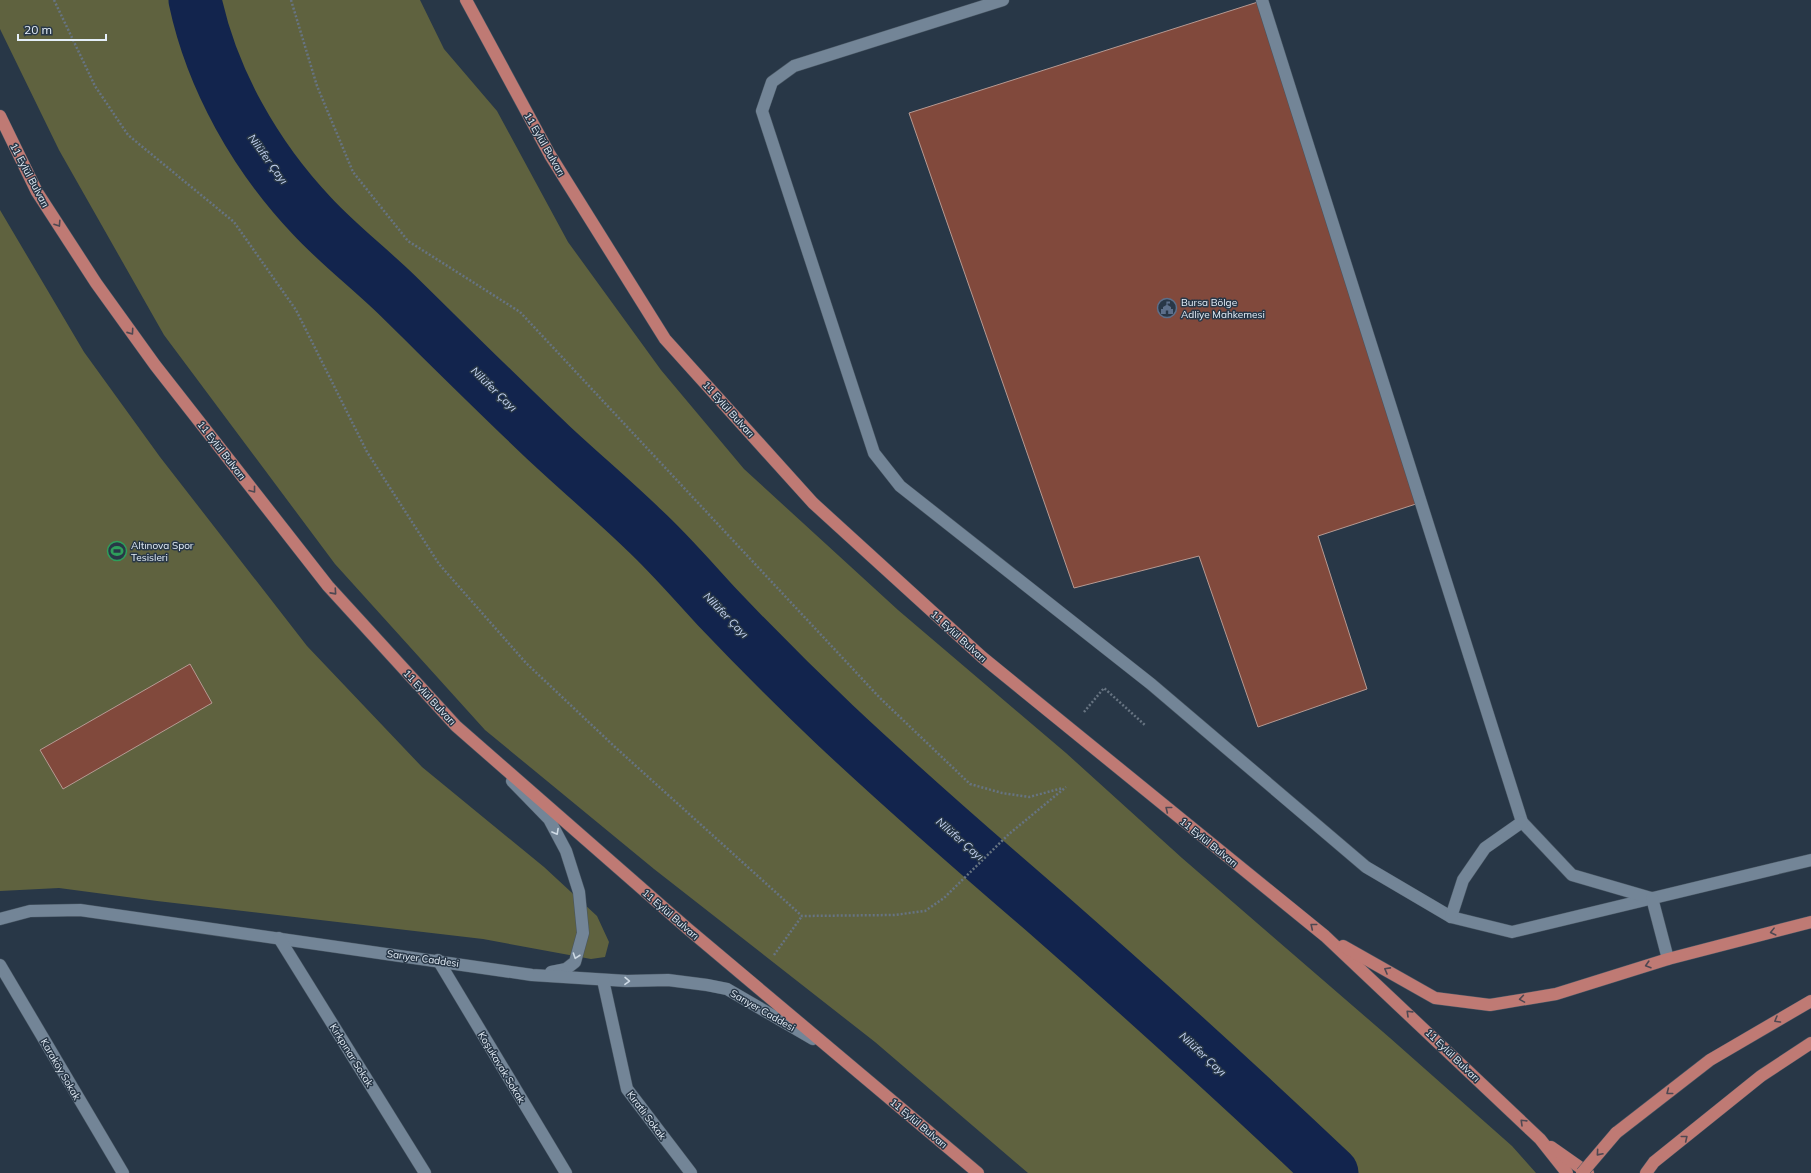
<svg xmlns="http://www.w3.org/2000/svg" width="1811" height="1173" font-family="Mulish,sans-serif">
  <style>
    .green { fill: #5f623f }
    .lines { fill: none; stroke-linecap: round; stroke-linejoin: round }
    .river { stroke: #12244d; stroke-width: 53 }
    .building { fill: #81493c; stroke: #b69a93 }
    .minor-casing { stroke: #475562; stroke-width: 13 }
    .major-casing { stroke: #475562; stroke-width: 13 }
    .path { stroke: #677482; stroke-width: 2.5; stroke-dasharray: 2 2; stroke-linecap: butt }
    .minor { stroke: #738597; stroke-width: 12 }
    .major { stroke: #bf7a74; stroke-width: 12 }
    .major-bridge-casing { stroke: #475562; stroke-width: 13; stroke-linecap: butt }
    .major-bridge { stroke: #bf7a74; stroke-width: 12 }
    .oneway { stroke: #4e4852 }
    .oneway2 { stroke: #cedae5 }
    .labels { text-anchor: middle; stroke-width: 3; stroke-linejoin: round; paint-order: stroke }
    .street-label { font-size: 10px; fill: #e5eff9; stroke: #283747 }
    .poi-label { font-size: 10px; fill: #e5eff9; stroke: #283747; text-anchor: start }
    .water-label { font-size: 11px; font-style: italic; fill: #c4d3f1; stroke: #283747 }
  </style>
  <rect width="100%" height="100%" fill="#283747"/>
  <g class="green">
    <polygon points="0,0 420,0 444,49 497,111 568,242 661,370 744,469 898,610 1066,753 1182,858 1390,1038 1512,1146 1536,1173 1028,1173 875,1042 654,869 485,730 335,564 164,335 59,150 0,29"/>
    <polygon points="0,210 84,352 160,457 307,646 422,767 544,867 597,916 609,942 605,957 591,959 483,939 157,901 59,888 0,891"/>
  </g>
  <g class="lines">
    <path class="river" d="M195,0C212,80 256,157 312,216C338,244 369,268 397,295C448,345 499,396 551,445C581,473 613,500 643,529C669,553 693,581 717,607C755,647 794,686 834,724C902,788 973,850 1044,911C1142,997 1238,1084 1332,1173"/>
  </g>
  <g class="building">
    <polygon points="1261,1 1419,503 1318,536 1367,689 1258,727 1199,556 1074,588 909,113"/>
    <polygon points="190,664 212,703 63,789 40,750"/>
  </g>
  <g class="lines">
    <g class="minor-casing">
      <g id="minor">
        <polyline points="1003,0 794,66 772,82 762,111 874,453 900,486 1151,684 1366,867 1451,917 1512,932 1811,860"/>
        <polyline points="1262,0 1522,822 1572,875 1651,898"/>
        <polyline points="512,781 549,819 566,851 579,892 583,933 575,962 566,969 551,972"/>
        <polyline points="1652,898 1668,959"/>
        <polyline points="1451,917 1463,880 1485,848 1522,822"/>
        <polyline points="0,919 30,911 80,910 532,975 627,981 668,980 707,985 727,989 813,1039"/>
        <polyline points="279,938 425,1173"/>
        <polyline points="438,960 566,1173"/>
        <polyline points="0,965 123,1173"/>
        <polyline points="603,980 627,1089 691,1173"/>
      </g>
    </g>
    <g class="major-casing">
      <g id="major">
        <polyline points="466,0 550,155 665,339 813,503 982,657 1325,936 1540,1139 1567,1173"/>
        <polyline points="0,116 37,192 96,283 155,365 328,586 456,726 688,929 978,1173"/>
        <polyline points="1343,946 1435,998 1490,1005 1556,994 1668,959 1811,922"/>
        <polyline points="1616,1133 1710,1060 1811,1001"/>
        <polyline points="1551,1147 1588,1173"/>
        <polyline points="1646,1173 1654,1162 1761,1076 1811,1043"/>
      </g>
    </g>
    <g class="path">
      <polyline points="54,0 95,86 128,135 234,222 296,310 367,452 439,564 526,663 615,747 802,916 894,915 925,911 944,898 1009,834 1066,787"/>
      <polyline points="291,0 317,86 353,172 408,241 520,312 880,698 970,784 1002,793 1029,797 1063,788"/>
      <polyline points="1084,712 1104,688 1146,726"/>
      <polyline points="774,955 802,916"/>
    </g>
    <use href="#minor" class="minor"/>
    <use href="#major" class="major"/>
    <g class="major-bridge-casing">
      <polyline id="major-bridge" points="1582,1173 1616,1133"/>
    </g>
    <use href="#major-bridge" class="major-bridge"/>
  </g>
  <defs><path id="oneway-chevron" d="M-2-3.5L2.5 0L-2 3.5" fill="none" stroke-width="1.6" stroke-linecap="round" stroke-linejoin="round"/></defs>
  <g class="oneway">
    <use href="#oneway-chevron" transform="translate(58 224) rotate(57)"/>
    <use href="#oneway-chevron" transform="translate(131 332) rotate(55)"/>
    <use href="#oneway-chevron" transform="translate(253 490) rotate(52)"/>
    <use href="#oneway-chevron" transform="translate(334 592) rotate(48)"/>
    <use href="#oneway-chevron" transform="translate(1168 809) rotate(-141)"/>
    <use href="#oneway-chevron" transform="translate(1313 926) rotate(-141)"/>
    <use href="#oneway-chevron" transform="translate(1773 932) rotate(166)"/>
    <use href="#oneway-chevron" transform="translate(1648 965) rotate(163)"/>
    <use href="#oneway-chevron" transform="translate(1387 970) rotate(-151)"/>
    <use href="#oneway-chevron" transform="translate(1522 999) rotate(171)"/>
    <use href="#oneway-chevron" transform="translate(1409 1013) rotate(-136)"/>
    <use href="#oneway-chevron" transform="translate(1777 1020) rotate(150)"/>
    <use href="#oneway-chevron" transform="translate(1669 1092) rotate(142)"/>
    <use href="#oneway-chevron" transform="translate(1523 1122) rotate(-136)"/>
    <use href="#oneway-chevron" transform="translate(1685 1138) rotate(-39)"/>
    <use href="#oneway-chevron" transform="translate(1599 1153) rotate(131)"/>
  </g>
  <g class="oneway2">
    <use href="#oneway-chevron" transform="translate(556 832) rotate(61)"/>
    <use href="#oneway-chevron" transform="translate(576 956) rotate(109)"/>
    <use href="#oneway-chevron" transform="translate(627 981) rotate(1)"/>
  </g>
  <defs>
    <g id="civic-ring" transform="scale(1)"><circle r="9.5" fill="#283747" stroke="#5c6f8a" stroke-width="1.5"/><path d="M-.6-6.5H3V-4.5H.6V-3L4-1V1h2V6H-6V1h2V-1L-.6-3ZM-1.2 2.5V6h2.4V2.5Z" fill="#5c6f8a"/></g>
    <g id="stadium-ring" transform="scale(1)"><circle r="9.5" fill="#283747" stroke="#2e9e5b" stroke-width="1.5"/><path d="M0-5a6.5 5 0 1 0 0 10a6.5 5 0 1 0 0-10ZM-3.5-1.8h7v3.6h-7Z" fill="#2e9e5b"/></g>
  </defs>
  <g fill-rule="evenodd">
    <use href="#civic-ring" x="1167" y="308"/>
    <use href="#stadium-ring" x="117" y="551"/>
  </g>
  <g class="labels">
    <g class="street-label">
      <text transform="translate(545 144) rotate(60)" y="4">11 Eylül Bulvarı</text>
      <text transform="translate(30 175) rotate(62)" y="4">11 Eylül Bulvarı</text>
      <text transform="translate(729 409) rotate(48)" y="4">11 Eylül Bulvarı</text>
      <text transform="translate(222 450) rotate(52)" y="4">11 Eylül Bulvarı</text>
      <text transform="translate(959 636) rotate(42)" y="4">11 Eylül Bulvarı</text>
      <text transform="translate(430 697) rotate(47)" y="4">11 Eylül Bulvarı</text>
      <text transform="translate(1209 842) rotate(39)" y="4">11 Eylül Bulvarı</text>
      <text transform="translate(671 914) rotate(41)" y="4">11 Eylül Bulvarı</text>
      <text transform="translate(423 958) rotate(8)" y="4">Sarıyer Caddesi</text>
      <text transform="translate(763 1010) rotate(30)" y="4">Sarıyer Caddesi</text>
      <text transform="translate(352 1055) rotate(58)" y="4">Kırkpınar Sokak</text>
      <text transform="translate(1453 1055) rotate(44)" y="4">11 Eylül Bulvarı</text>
      <text transform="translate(502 1067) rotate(59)" y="4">Koşukavak Sokak</text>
      <text transform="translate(61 1069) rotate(60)" y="4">Karaköy Sokak</text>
      <text transform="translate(647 1115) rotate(53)" y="4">Kıratlı Sokak</text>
      <text transform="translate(919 1123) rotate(40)" y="4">11 Eylül Bulvarı</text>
    </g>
    <g class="poi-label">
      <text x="1181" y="306">Bursa Bölge<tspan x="1181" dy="12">Adliye Mahkemesi</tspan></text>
      <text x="131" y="549">Altınova Spor<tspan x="131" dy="12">Tesisleri</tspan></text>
    </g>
    <g class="water-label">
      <text transform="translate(268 159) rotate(54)" y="4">Nilüfer Çayı</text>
      <text transform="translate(494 389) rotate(44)" y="4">Nilüfer Çayı</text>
      <text transform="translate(726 615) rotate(46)" y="4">Nilüfer Çayı</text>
      <text transform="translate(960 839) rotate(41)" y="4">Nilüfer Çayı</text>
      <text transform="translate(1203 1054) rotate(43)" y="4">Nilüfer Çayı</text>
    </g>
  </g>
  <path d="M18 34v6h88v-6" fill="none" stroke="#e5eff9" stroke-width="2"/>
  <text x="24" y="34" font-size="12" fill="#e5eff9" stroke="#283747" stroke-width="3" paint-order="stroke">20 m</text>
</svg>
